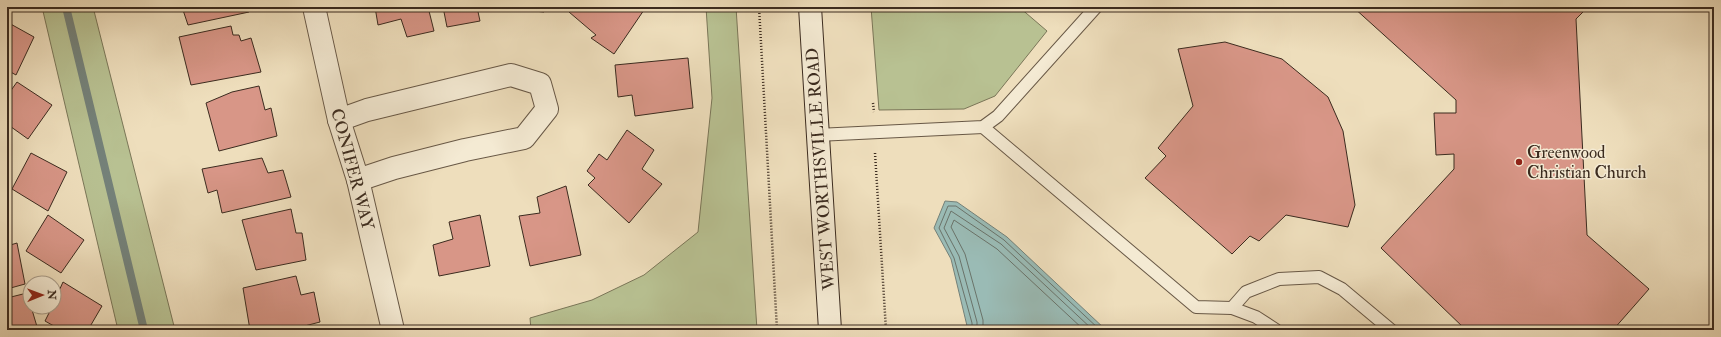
<svg xmlns="http://www.w3.org/2000/svg" width="1721" height="337" font-family="'IM FELL Double Pica',serif">
  <style>
    .green { fill: #b8c192; stroke: #7a7658 }
    .water { fill: #9abbb5; stroke: #748179 }
    .lines { fill: none; stroke-linecap: round; stroke-linejoin: round }
    .shore { stroke: #6a736a; stroke-width: 1 }
    .stream { stroke: #748179; stroke-width: 8 }
    .building { fill: #d89687; stroke: #3b2b1f }
    .lane-casing { stroke: #685846; stroke-width: 14 }
    .street-casing { stroke: #685846; stroke-width: 24 }
    .secondary-casing { stroke: #3b2b1f; stroke-width: 24 }
    .path { stroke: #3b2b1f; stroke-width: 2.5; stroke-dasharray: 1 2; stroke-linecap: butt }
    .lane { stroke: #f4ead3; stroke-width: 12 }
    .street { stroke: #f4ead3; stroke-width: 22 }
    .secondary { stroke: #f4ead3; stroke-width: 22 }
    .poi-dot { fill: #8f2418; stroke: #f4ead3; stroke-width: 1.5 }
    .labels { text-anchor: middle; stroke-width: 3; stroke-linejoin: round; paint-order: stroke }
    .poi-label { font-size: 17px; fill: #3b2b1f; stroke: #f4ead3; text-anchor: start }
    .street-label { font-size: 17px; fill: #3b2b1f; stroke: #f4ead3 }
  </style>
  <rect width="100%" height="100%" fill="#eedebc"/>
  <filter id="stains"><feTurbulence type="fractalNoise" baseFrequency=".005" numOctaves="4"/><feColorMatrix values="0 0 0 0 .2 0 0 0 0 .09 0 0 0 0 .02 0 0 0 .5 -.17"/></filter>
  <radialGradient id="worn" r=".72"><stop offset=".6" stop-color="#630" stop-opacity="0"/><stop offset="1" stop-color="#630" stop-opacity=".3"/></radialGradient>
  <g class="green">
    <polygon points="42,7 93,7 175,330 118,330"/>
    <polygon points="706,7 736,7 757,330 531,330 530,318 592,300 644,275 698,232 712,98"/>
    <polygon points="871,7 1019,7 1047,31 995,96 964,109 879,110"/>
  </g>
  <polygon class="water" points="945,201 957,202 1007,237 1106,330 968,330 951,259 934,228"/>
  <g class="lines">
    <g class="shore">
      <polyline points="972,330 972,323 954,258 939,228 948,206 956,206 1004,240 1100,330"/>
      <polyline points="977,330 977,322 959,256 944,228 951,211 1001,244 1093,330"/>
      <polyline points="983,330 983,320 965,254 951,227 954,220 997,249 1084,330"/>
    </g>
    <polyline class="stream" points="66,7 144,330"/>
  </g>
  <g class="building">
    <polygon points="182,7 247,7 249,12 188,25"/>
    <polygon points="375,7 428,7 434,31 407,37 401,19 378,25"/>
    <polygon points="443,7 477,7 480,21 447,27"/>
    <polygon points="513,7 543,7 544,12 513,9"/>
    <polygon points="573,7 646,7 614,54 591,38 596,35 569,12"/>
    <polygon points="1353,7 1588,7 1576,19 1587,235 1649,289 1613,330 1466,330 1381,248 1454,169 1454,154 1436,155 1434,113 1456,113 1456,100"/>
    <polygon points="7,22 34,37 16,75 7,70"/>
    <polygon points="231,26 233,35 239,35 241,41 251,38 261,72 191,85 179,37"/>
    <polygon points="1225,42 1282,59 1328,97 1343,131 1355,205 1348,227 1286,215 1259,241 1250,236 1232,254 1145,178 1166,156 1158,148 1193,106 1178,49"/>
    <polygon points="688,58 693,108 635,116 632,95 618,97 615,65"/>
    <polygon points="17,82 52,105 28,139 7,124 7,96"/>
    <polygon points="259,86 265,110 271,108 277,136 219,151 206,103 232,92"/>
    <polygon points="627,130 654,150 642,169 662,184 629,223 588,185 595,178 587,171 599,154 607,160"/>
    <polygon points="31,153 67,172 48,211 12,189"/>
    <polygon points="262,158 268,173 283,170 291,197 222,213 217,190 208,193 202,169"/>
    <polygon points="566,186 581,255 530,266 519,216 540,213 537,197"/>
    <polygon points="291,209 296,233 302,233 306,260 256,270 242,220"/>
    <polygon points="48,215 84,240 61,273 26,251"/>
    <polygon points="480,215 490,266 439,276 433,245 453,239 449,222"/>
    <polygon points="17,243 25,284 7,289 7,246"/>
    <polygon points="296,276 301,295 314,292 320,322 289,330 250,330 243,288"/>
    <polygon points="63,282 102,306 88,330 61,330 45,321 52,307 54,307 54,302"/>
    <polygon points="27,293 38,330 7,330 7,298"/>
  </g>
  <g class="lines">
    <g class="lane-casing">
      <g id="lane">
        <polyline points="983,127 1196,307 1232,308"/>
        <polyline points="817,135 983,127 998,116 1096,7"/>
        <polyline points="1276,330 1256,317 1232,308 1246,292 1279,279 1319,277 1342,289 1391,330"/>
      </g>
    </g>
    <g class="street-casing">
      <g id="street">
        <polyline points="314,7 339,120 358,180 393,330"/>
        <polyline points="339,120 367,110 511,75 540,84 547,109 524,138 465,150 394,168 358,180"/>
      </g>
    </g>
    <g class="secondary-casing">
      <polyline id="secondary" points="810,7 830,330"/>
    </g>
    <g class="path">
      <polyline points="759,7 777,330"/>
      <polyline points="873,103 874,112"/>
      <polyline points="875,153 886,330"/>
    </g>
    <use href="#lane" class="lane"/>
    <use href="#street" class="street"/>
    <use href="#secondary" class="secondary"/>
  </g>
  <circle class="poi-dot" cx="1519" cy="162" r="4"/>
  <g class="labels">
    <g class="poi-label">
      <text x="1527" y="158">Greenwood<tspan x="1527" dy="20">Christian Church</tspan></text>
    </g>
    <g class="street-label">
      <text transform="translate(353 169) rotate(75)" y="6">CONIFER WAY</text>
      <text transform="translate(820 169) rotate(-94)" y="6">WEST WORTHSVILLE ROAD</text>
    </g>
  </g>
  <rect width="1721" height="337" fill="none" stroke="#eedebc" stroke-width="24"/>
  <rect x="8" y="8" width="1705" height="321" fill="none" stroke="#3b2b1f" stroke-width="2"/>
  <rect x="12" y="12" width="1697" height="313" fill="none" stroke="#3b2b1f"/>
  <g transform="translate(42 295) rotate(89)"><circle r="19" fill="#f4ead3" stroke="#aa9e8b"/>
  <path d="M0-3L7 15L0 10L-7 15Z" fill="#8f2418"/>
  <text y="-6" font-size="11" font-weight="bold" text-anchor="middle" fill="#3b2b1f">N</text>
  </g>
  <rect width="100%" height="100%" filter="url(#stains)"/>
  <rect width="100%" height="100%" fill="url(#worn)"/>
</svg>
